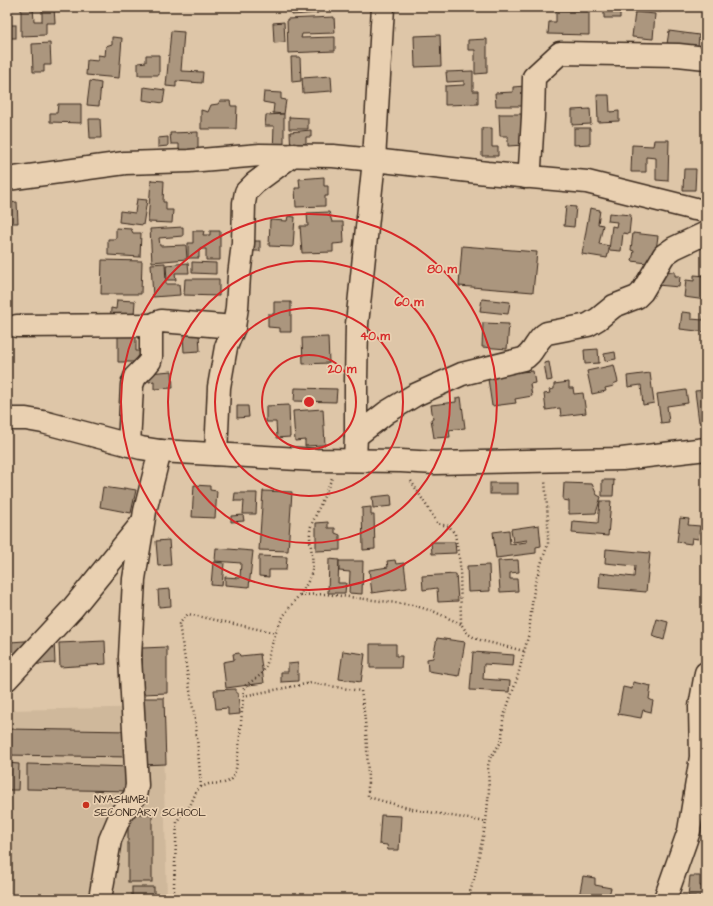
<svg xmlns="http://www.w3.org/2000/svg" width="713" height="906" font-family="'Architects Daughter',sans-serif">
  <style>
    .built { fill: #cfb89b }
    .building { fill: #ab967e; stroke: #3b2a1e }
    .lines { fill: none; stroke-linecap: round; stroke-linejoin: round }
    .minor-casing { stroke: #3b2a1e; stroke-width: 25 }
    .path { stroke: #3b2a1e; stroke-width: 2.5; stroke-dasharray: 1 3; stroke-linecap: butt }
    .minor { stroke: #e9d0b1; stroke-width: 22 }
    .ring { fill: none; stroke: #d62828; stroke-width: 2 }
    .poi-dot { fill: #c8321e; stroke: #e9d0b1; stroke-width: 1.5 }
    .labels { text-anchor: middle; stroke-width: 3.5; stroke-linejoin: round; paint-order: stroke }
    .poi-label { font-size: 11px; fill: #3b2a1e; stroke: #e9d0b1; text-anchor: start }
    .centre { fill: #d62828; stroke: #e9d0b1; stroke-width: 2 }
    .ring-label { font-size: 12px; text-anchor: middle; font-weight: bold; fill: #d62828; stroke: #e9d0b1; stroke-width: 3.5; stroke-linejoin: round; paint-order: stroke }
  </style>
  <rect width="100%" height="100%" fill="#dec6a8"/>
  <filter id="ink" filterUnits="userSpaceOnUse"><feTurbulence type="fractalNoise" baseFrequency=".025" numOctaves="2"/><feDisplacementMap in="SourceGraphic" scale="8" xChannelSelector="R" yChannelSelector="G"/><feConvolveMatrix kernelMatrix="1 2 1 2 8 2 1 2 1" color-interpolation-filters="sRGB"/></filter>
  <g filter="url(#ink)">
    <polygon class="built" points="162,707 167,899 7,899 7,710"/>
    <g class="building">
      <polygon points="21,7 33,7 34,21 42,21 42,7 54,7 55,23 46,23 46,35 21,36"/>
      <polygon points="291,7 317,7 318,13 292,15"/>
      <polygon points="604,7 629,7 626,8 626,12 620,12 620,18 604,18"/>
      <polygon points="638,7 662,7 661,12 637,9"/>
      <polygon points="667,7 682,7 681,11 667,10"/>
      <polygon points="556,10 589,11 589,35 548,34 549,22 556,22"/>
      <polygon points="635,12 655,14 653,39 632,37"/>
      <polygon points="334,17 335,33 302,34 301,38 335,37 335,51 288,53 287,19"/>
      <polygon points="284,22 285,42 274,43 273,23"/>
      <rect x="7" y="25" width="9" height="13"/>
      <polygon points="171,31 184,32 181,71 203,72 202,83 176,81 176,87 166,86"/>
      <polygon points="669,31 699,35 698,48 667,44"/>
      <polygon points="440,35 441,66 415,67 414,36"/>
      <polygon points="112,37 122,38 119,78 86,75 87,60 98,61 98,55 105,56 106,46 112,44"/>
      <polygon points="487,39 487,73 475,74 475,50 468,50 468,40"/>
      <polygon points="50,43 51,65 44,65 44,72 33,72 32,44"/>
      <polygon points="146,55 159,55 159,75 138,75 138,63 146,62"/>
      <polygon points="291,57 300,57 301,81 292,82"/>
      <polygon points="473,71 473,91 478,91 478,104 445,105 445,86 464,85 464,81 447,82 446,72"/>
      <polygon points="331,76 332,91 303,93 302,78"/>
      <polygon points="90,81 101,83 99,106 87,105"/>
      <polygon points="525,86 526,106 496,106 495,93 513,92 513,87"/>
      <polygon points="144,87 165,90 163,103 143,100"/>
      <polygon points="264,92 281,93 281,99 286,100 284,114 273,113 274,104 263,102"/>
      <polygon points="597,95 609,95 610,112 619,111 619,121 598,122"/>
      <polygon points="220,101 230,101 231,106 237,106 236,129 201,129 201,110 208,112 211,105 218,104"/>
      <polygon points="58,104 81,104 81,123 50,122 50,113 57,113"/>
      <polygon points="590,109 591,124 572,125 572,110"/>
      <polygon points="284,114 284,153 273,153 274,126 265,126 266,115"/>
      <polygon points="499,114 523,114 524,145 508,146 508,136 500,136"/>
      <polygon points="289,117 308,118 308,129 289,129"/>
      <polygon points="89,119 100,119 101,138 90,138"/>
      <polygon points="482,128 492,128 492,147 498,147 498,156 482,156"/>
      <polygon points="574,128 590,128 590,144 574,145"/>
      <polygon points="311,130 311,137 306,137 306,144 303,144 304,154 291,155 290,132"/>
      <polygon points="198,132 198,149 179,150 179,144 171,144 170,133"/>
      <polygon points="168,137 168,146 158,147 158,138"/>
      <polygon points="654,140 669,140 668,181 656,180 656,158 646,157 646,172 631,172 632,145 653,146"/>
      <polygon points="684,169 696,169 695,190 683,190"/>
      <polygon points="324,177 324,186 328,186 328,196 325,196 325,206 296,207 295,188 300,188 299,179"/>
      <polygon points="151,180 164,181 163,202 166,202 166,210 173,210 172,223 148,222"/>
      <polygon points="137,199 147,200 143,225 119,222 120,211 135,213"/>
      <polygon points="17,202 18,223 7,223 7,203"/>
      <polygon points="566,206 576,207 574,227 564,226"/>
      <polygon points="590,208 600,210 598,224 603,225 599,244 610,246 607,258 582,254"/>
      <polygon points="329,212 332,222 343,222 344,243 333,244 333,252 302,253 300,226 308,226 307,213"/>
      <polygon points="609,213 631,215 629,234 623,233 621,251 609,250 612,226 616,227 617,222 608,221"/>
      <polygon points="288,216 295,217 293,247 269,246 270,220 287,221"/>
      <polygon points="183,227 183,236 159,238 160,246 186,245 187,259 152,262 150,229"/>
      <polygon points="116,228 131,229 133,233 141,233 140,257 108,255 108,239 116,239"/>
      <polygon points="193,231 204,231 203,235 210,235 210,231 220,231 220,260 206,260 206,249 199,249 199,258 188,258 188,243 193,243"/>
      <polygon points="633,233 658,236 654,264 632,261 634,251 631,250"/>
      <rect x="246" y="241" width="14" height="10"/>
      <polygon points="462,246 537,252 533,292 459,286"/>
      <polygon points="102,260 142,261 141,294 101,294"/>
      <polygon points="192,262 216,263 216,274 192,273"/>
      <polygon points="165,263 166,284 179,284 180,295 153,297 151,264"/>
      <polygon points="188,263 189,273 175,273 176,280 167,280 166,265"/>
      <polygon points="658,271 675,272 675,276 680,276 679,287 657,285"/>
      <polygon points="694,275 706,276 706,300 684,297 686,280 694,281"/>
      <polygon points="185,279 219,279 219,296 184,295"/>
      <polygon points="482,299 510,302 508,314 480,311"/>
      <polygon points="117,300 135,301 133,329 110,328 111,308 116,309"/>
      <polygon points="274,302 291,302 291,332 280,332 280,328 268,327 268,314 274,314"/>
      <polygon points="705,304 706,304 706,332 680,329 682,312 691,313 691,319 703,320"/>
      <polygon points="483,323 509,324 507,349 482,347"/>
      <polygon points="118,333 136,333 136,351 146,351 146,362 118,362"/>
      <polygon points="199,333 200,351 184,352 183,334"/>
      <polygon points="328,337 329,363 303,364 302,338"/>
      <polygon points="598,349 599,363 585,364 584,350"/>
      <polygon points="615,352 616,359 605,361 604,354"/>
      <polygon points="549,362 552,380 547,381 544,363"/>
      <polygon points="614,365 618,382 613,384 614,386 605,388 606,391 592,394 587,371"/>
      <polygon points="519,368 520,372 533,371 535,383 530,384 532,396 515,399 516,403 492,406 487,372"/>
      <polygon points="172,371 173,388 154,389 154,381 149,382 148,373"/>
      <polygon points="650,373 654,403 643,405 641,385 628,387 627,376"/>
      <polygon points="569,382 569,388 573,388 574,394 583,393 586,413 561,416 560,408 546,410 544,394 550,393 549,390 554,389 554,384"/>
      <polygon points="295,388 337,389 336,402 294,401"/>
      <polygon points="686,390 688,403 667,406 669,422 661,423 657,394"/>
      <polygon points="706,390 706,421 699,422 695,391"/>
      <polygon points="461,397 465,428 449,430 450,437 434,438 431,419 433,419 431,405 456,402 456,398"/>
      <polygon points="289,405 290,437 277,438 276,422 266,422 266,406"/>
      <polygon points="237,406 248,406 249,417 237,418"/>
      <polygon points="323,409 325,445 305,446 305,440 295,441 293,411"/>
      <polygon points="602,480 614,480 613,496 602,496"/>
      <rect x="490" y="483" width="28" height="11"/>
      <polygon points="564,483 592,484 597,495 601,497 596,513 569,514 569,501 563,500"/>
      <polygon points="194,485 210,486 210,490 217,491 215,518 192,517"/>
      <polygon points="103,487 124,490 124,488 136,490 131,513 100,507"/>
      <polygon points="263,491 292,492 288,551 259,550"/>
      <polygon points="235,493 257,493 256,514 243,514 244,501 234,501"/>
      <polygon points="391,495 392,506 373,508 372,497"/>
      <polygon points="600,501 611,501 608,536 572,533 573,521 598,523"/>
      <polygon points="371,507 371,515 374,515 375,549 363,550 362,508"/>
      <polygon points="243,515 244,521 231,522 231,516"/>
      <polygon points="680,518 689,519 688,525 700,526 698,539 692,538 691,544 677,542"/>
      <polygon points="328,522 328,528 335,528 335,533 340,535 340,550 316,551 316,523"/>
      <polygon points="539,525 541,546 536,547 536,553 496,558 493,532 509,530 510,544 527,542 527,540 513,542 511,529"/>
      <polygon points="169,540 171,565 158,566 156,541"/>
      <polygon points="431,542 455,542 456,553 432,554"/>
      <polygon points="216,548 253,551 249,587 225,585 225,577 240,578 241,563 215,561"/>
      <polygon points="606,549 650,553 646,592 599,588 600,573 634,577 635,566 605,563"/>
      <polygon points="259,556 287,557 286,570 269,570 269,577 259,576"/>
      <polygon points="329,559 339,560 338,583 346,583 345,593 328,593"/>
      <polygon points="395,560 396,564 404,563 407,588 372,593 369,570 388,567 387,561"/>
      <polygon points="518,560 519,572 510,573 510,579 517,579 518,591 500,592 498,561"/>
      <polygon points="339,561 363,561 362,594 349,593 350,572 339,571"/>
      <polygon points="213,562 224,563 222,586 211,585"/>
      <polygon points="489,565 490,591 468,592 467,566"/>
      <polygon points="456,574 458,601 438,602 437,588 423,590 422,576"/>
      <polygon points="170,589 171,606 159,607 158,590"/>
      <polygon points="657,619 668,622 664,640 652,636"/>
      <polygon points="437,638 465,642 459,676 428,671 427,659 433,658"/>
      <polygon points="54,639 55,663 11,666 10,642"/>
      <polygon points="105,641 106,664 60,667 59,643"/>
      <polygon points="370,644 396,644 396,656 402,656 401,668 370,668"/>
      <polygon points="167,647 167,693 143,694 142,648"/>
      <polygon points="343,651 365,654 361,682 339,679"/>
      <polygon points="473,652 514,655 513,666 484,664 483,679 510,681 509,692 470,690"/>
      <polygon points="239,653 240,656 260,654 264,683 226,688 223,662 234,660 233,654"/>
      <polygon points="298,663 298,681 281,682 281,672 288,672 288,664"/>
      <polygon points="633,682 651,686 649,699 653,701 651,712 643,710 641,718 618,714 623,687 632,689"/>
      <polygon points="236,689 236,693 238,693 240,714 228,715 228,708 216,709 214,690"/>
      <polygon points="138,698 164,698 166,764 141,765"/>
      <polygon points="7,729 130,731 130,757 7,755"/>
      <polygon points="7,763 19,764 18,790 7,790"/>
      <polygon points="27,764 132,767 131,791 27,789"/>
      <rect x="128" y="814" width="24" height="68"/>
      <polygon points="381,815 401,816 399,850 388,850 387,845 379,844"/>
      <polygon points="583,876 595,878 595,885 611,888 608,899 588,899 579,897"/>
      <polygon points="690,876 700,876 700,886 706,886 706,897 688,896"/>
      <rect x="132" y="887" width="22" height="12"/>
    </g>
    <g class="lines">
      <g class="minor-casing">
        <g id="minor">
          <polyline points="526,177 530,167 533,117 534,77 560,53 678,55 706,58"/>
          <polyline points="7,179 125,163 189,161 260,155 333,156 374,160 487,173 587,182 695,209 706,211"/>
          <polyline points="17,326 153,325"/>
          <polyline points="7,419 26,419 43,422 141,448 160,451 316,460 401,461 435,463 622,459 706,449"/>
          <path d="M356,436L387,412L415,395L462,374L523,359C534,354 536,339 547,333L588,325L598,319L614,306L637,297L642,292L664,255L674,248L706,233"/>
          <path d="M129,445L132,385L135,377L146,366L150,361L151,357V328C154,323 156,323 161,321L234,327"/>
          <polyline points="216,454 219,387 223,364 226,347 234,327 237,307 239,276 243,243 244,203 246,192 255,183 293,155"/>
          <polyline points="355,460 356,436 356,382 357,324 374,160 383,7"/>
          <polyline points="7,679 72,609 142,523"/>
          <polyline points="100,899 110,840 121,814 135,796 137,785 130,657 134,579 145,511 160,451"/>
          <polyline points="665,899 689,831 701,757 700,707 706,673"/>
        </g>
      </g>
      <g class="path">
        <polyline points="411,481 438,524 449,526 455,534 460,563 461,624 468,634 475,638 483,641 524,651"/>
        <polyline points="300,595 325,594 413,605 435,612 461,624"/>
        <path d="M243,696L311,683L361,691C367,726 368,762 368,797L412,809L486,822"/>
        <polyline points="201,787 196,726 179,624 188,614 276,633"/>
        <path d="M174,899V884L177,822L180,816L190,806L197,790L201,787L209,784L224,783L229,781L232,779L236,769L239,747L244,687C250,681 258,679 263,672C266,666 268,661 269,655C272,644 275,633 280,623C288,605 305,593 311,574C316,558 307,541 311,526L332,478"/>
        <polyline points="468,899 474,879 486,822 489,791 488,766 490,758 501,742 502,738 503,720 505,713 517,679 529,633 532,604 535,583 544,555 548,544 548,519 545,480"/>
      </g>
      <use href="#minor" class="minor"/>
    </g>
  </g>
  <g class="ring">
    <circle cx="309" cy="402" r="47"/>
    <circle cx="309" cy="402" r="94"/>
    <circle cx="309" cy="402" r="141"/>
    <circle cx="309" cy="402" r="188"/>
  </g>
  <circle class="poi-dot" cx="86" cy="805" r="4"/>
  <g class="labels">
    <g class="poi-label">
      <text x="94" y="803">NYASHIMBI<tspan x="94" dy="13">SECONDARY SCHOOL</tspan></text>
    </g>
  </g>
  <circle cx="309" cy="402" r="6" class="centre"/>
  <g class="ring-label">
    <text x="442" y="273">80 m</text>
    <text x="409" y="306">60 m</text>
    <text x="375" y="340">40 m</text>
    <text x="342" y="373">20 m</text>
  </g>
  <rect width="713" height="906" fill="none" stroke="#e9d0b1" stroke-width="24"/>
  <rect x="12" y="12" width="689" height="882" fill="none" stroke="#3b2a1e" stroke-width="1.5" filter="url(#ink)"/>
</svg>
